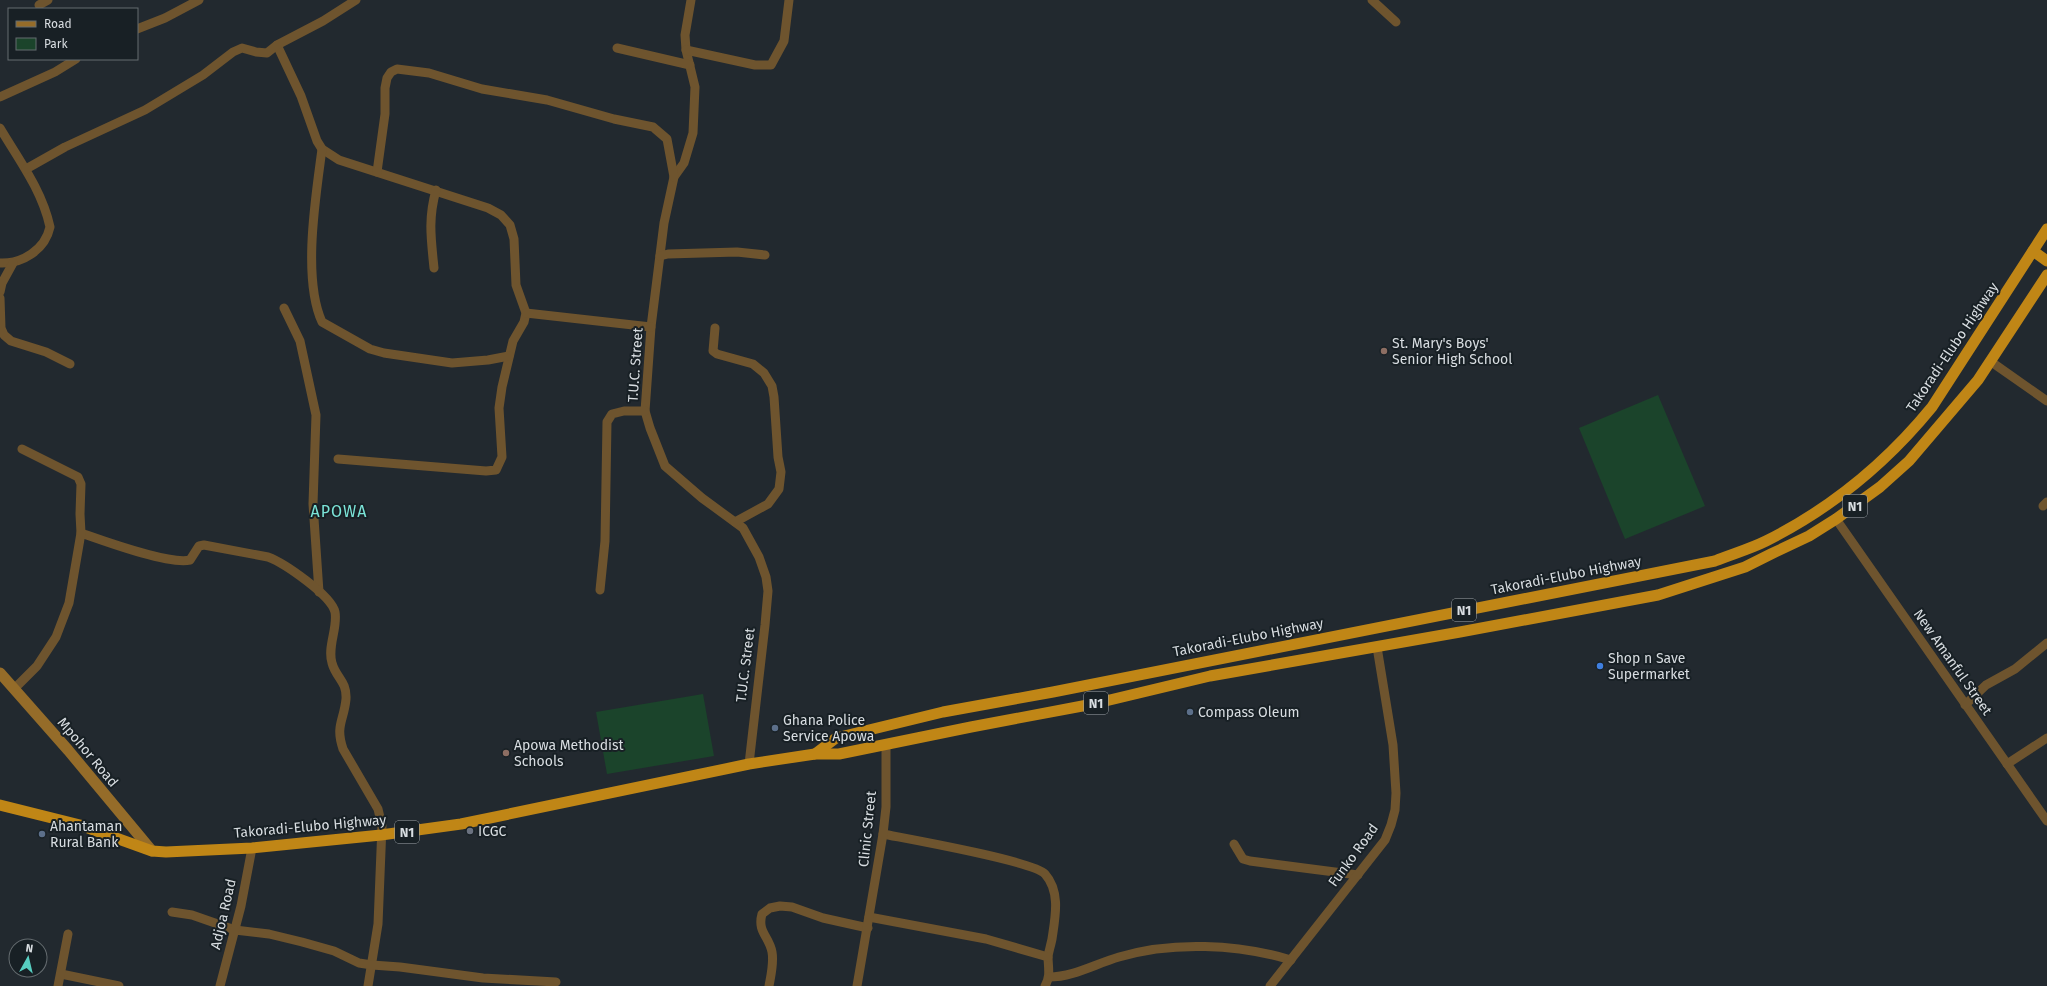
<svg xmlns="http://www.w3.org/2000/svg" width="2047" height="986" font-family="'Fira Sans',sans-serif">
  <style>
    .green { fill: #1b442b }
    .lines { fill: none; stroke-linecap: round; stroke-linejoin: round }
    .minor { stroke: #6e542e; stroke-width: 9 }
    .secondary { stroke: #956c29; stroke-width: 11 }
    .trunk { stroke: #c08616; stroke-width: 11 }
    .education-dot { fill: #8d6e63; stroke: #182025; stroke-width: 1.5 }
    .shop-dot { fill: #3f7fe0; stroke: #182025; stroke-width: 1.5 }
    .service-dot { fill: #5c6f8a; stroke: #182025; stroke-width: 1.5 }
    .worship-dot { fill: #6b7280; stroke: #182025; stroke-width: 1.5 }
    .labels { text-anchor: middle; stroke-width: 4; stroke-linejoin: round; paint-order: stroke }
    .shield { fill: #182025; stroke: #9ea4a9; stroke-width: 1 }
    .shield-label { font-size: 13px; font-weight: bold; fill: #d8dde1 }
    .poi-label { font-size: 14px; fill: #d8dde1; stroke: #182025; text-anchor: start }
    .street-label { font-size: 14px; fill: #d8dde1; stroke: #182025 }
    .quarter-label { font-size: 16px; letter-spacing: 1px; fill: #7be4d8; stroke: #182025 }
  </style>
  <rect width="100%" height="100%" fill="#22292f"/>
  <g class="green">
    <polygon points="1658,395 1705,506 1625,539 1579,428"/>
    <polygon points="703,694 714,756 607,774 596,712"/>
  </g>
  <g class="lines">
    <g class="minor">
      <polyline points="691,0 685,35 686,50 695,87 693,133 684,163 674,177 664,223 651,327 645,411 650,428 665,466 702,498 743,528 759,557 766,577 768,591 765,625 749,764"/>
      <polyline points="1372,0 1396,22"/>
      <polyline points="39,5 48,0"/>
      <polyline points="137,29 165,18 199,0"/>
      <polyline points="277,45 301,96 317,141 322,149 339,160 488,208 501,215 510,225 514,239 516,285 526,313 524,322 513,341 502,387 499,408 502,457 496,470 486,471 338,459"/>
      <polyline points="617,48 690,65"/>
      <polyline points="686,50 755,65 771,65 784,41 789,0"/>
      <polyline points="0,97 55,72 76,59"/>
      <path d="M0,128C19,160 42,190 50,227C45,250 22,264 0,263"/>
      <path d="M322,149C316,195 302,278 322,322L370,349L384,353L452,363L488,360L509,356"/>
      <polyline points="26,169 65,147 145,110 203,75 233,52 242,48 256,52 267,53 277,45 323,21 356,0"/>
      <polyline points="377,172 385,114 385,88 387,78 391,72 397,69 429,73 482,89 547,100 614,119 653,127 667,139 674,177"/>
      <polyline points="660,256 668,254 737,252 765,255"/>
      <path d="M434,268C431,238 428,219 436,190"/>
      <polyline points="0,292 2,283 13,263"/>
      <polyline points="0,298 1,328 4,335 11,341 46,352 70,364"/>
      <polyline points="284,308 300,341 316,415 313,504 319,592"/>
      <polyline points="526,313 651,327"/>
      <polyline points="715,328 713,351 717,354 753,364 764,373 772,386 774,397 778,457 781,472 779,489 768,504 735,522"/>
      <polyline points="1990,361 2047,401"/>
      <polyline points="2043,506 2047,502"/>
      <polyline points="1836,519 2047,821"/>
      <path d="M81,533C104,541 169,565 190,560L199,546L204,545L268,557C284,563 331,595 335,612C338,628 327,647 332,663C336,678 347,681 346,699C344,721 335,725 343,749L378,809L382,826L378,924L368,986"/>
      <polyline points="600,590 605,541 607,422 612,414 624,411 645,411"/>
      <polyline points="14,689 37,666 56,637 69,603 81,533 80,514 81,484 78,477 22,449"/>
      <polyline points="1965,705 1986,685 2015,669 2047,643"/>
      <polyline points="2007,764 2047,738"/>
      <path d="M883,834C908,839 1033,861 1045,874C1061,892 1055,918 1052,939C1051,944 1049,951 1048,956C1048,967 1051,976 1045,986"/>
      <polyline points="1234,844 1243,859 1250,861 1358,875"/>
      <polyline points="172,912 192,915 235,930 269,934 302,942 334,951 359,963 372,965 400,967 483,978 556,982"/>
      <polyline points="869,917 986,939 1048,957"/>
      <polyline points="61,974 119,986"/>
      <path d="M1049,977C1073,977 1095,964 1119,957C1172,941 1238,944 1291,960"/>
      <polyline points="58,986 68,934"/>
      <polyline points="220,986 241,906 252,848"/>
      <path d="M769,986C771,975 774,963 772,952C769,936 757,932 762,914L770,908L780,906L792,907L823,918L868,928"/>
      <polyline points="857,986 883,834 886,807 886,744"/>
      <polyline points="1270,986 1385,840 1391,825 1395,810 1396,793 1393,745 1377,647"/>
    </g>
    <polyline class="secondary" points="0,673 68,750 152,851"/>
    <g class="trunk">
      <polyline points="2033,251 2047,261"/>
      <path d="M815,754L836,738L943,712L1053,692L1715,561C1732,554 1750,549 1766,541C1830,509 1887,462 1932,407L2047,229"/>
      <polyline points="0,805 80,825 152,851 166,852 252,848 381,835 461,824 749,764 815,754 839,754 971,727 1093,704 1210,676 1460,632 1658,595 1745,567 1771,554 1809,536 1836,519 1880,487 1909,461 1978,380 2047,275"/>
    </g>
  </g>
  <g class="education-dot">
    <circle cx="1384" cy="351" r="4"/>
    <circle cx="506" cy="753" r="4"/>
  </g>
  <circle class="shop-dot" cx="1600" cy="666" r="4"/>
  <g class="service-dot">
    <circle cx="1190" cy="712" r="4"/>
    <circle cx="775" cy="728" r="4"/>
    <circle cx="42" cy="834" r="4"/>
  </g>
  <circle class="worship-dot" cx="470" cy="831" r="4"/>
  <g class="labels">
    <g class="shield">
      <rect x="1843" y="495" width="24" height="22" rx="3"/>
      <rect x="1452" y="599" width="24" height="22" rx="3"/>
      <rect x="1084" y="692" width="24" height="22" rx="3"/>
      <rect x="395" y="821" width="24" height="22" rx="3"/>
    </g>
    <g class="shield-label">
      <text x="1855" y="511">N1</text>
      <text x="1464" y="615">N1</text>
      <text x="1096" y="708">N1</text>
      <text x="407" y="837">N1</text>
    </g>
    <g class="poi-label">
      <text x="1392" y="348">St. Mary's Boys'<tspan x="1392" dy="16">Senior High School</tspan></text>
      <text x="1608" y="663">Shop n Save<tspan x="1608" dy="16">Supermarket</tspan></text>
      <text x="1198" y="717">Compass Oleum</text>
      <text x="783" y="725">Ghana Police<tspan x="783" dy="16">Service Apowa</tspan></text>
      <text x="514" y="750">Apowa Methodist<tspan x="514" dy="16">Schools</tspan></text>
      <text x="50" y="831">Ahantaman<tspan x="50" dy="16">Rural Bank</tspan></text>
      <text x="478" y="836">ICGC</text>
    </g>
    <g class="street-label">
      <text transform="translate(1952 347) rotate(-56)" y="5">Takoradi-Elubo Highway</text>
      <text transform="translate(635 365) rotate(-86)" y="5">T.U.C. Street</text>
      <text transform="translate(1566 575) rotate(-11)" y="5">Takoradi-Elubo Highway</text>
      <text transform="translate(1248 637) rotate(-11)" y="5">Takoradi-Elubo Highway</text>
      <text transform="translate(1953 662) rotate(55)" y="5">New Amanful Street</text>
      <text transform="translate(745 665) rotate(-83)" y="5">T.U.C. Street</text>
      <text transform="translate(88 752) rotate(50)" y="5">Mpohor Road</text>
      <text transform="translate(310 826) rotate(-5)" y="5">Takoradi-Elubo Highway</text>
      <text transform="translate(867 829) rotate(-84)" y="5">Clinic Street</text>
      <text transform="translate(1353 855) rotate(-54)" y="5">Funko Road</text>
      <text transform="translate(223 914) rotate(-77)" y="5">Adjoa Road</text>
    </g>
    <g class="quarter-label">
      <text x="339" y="517">APOWA</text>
    </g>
  </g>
  <rect x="8" y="8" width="130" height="52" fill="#182025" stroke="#656c70"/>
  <rect x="16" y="21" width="20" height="6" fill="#956c29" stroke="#656c70"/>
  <text x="44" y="28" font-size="12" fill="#d8dde1">Road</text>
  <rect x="16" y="38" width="20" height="12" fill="#1b442b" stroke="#656c70"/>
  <text x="44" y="48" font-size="12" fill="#d8dde1">Park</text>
  <g transform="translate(28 958) rotate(8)"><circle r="19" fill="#182025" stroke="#656c70"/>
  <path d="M0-3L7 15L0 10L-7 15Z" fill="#57cec1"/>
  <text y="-6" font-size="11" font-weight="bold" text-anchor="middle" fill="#d8dde1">N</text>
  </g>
</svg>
